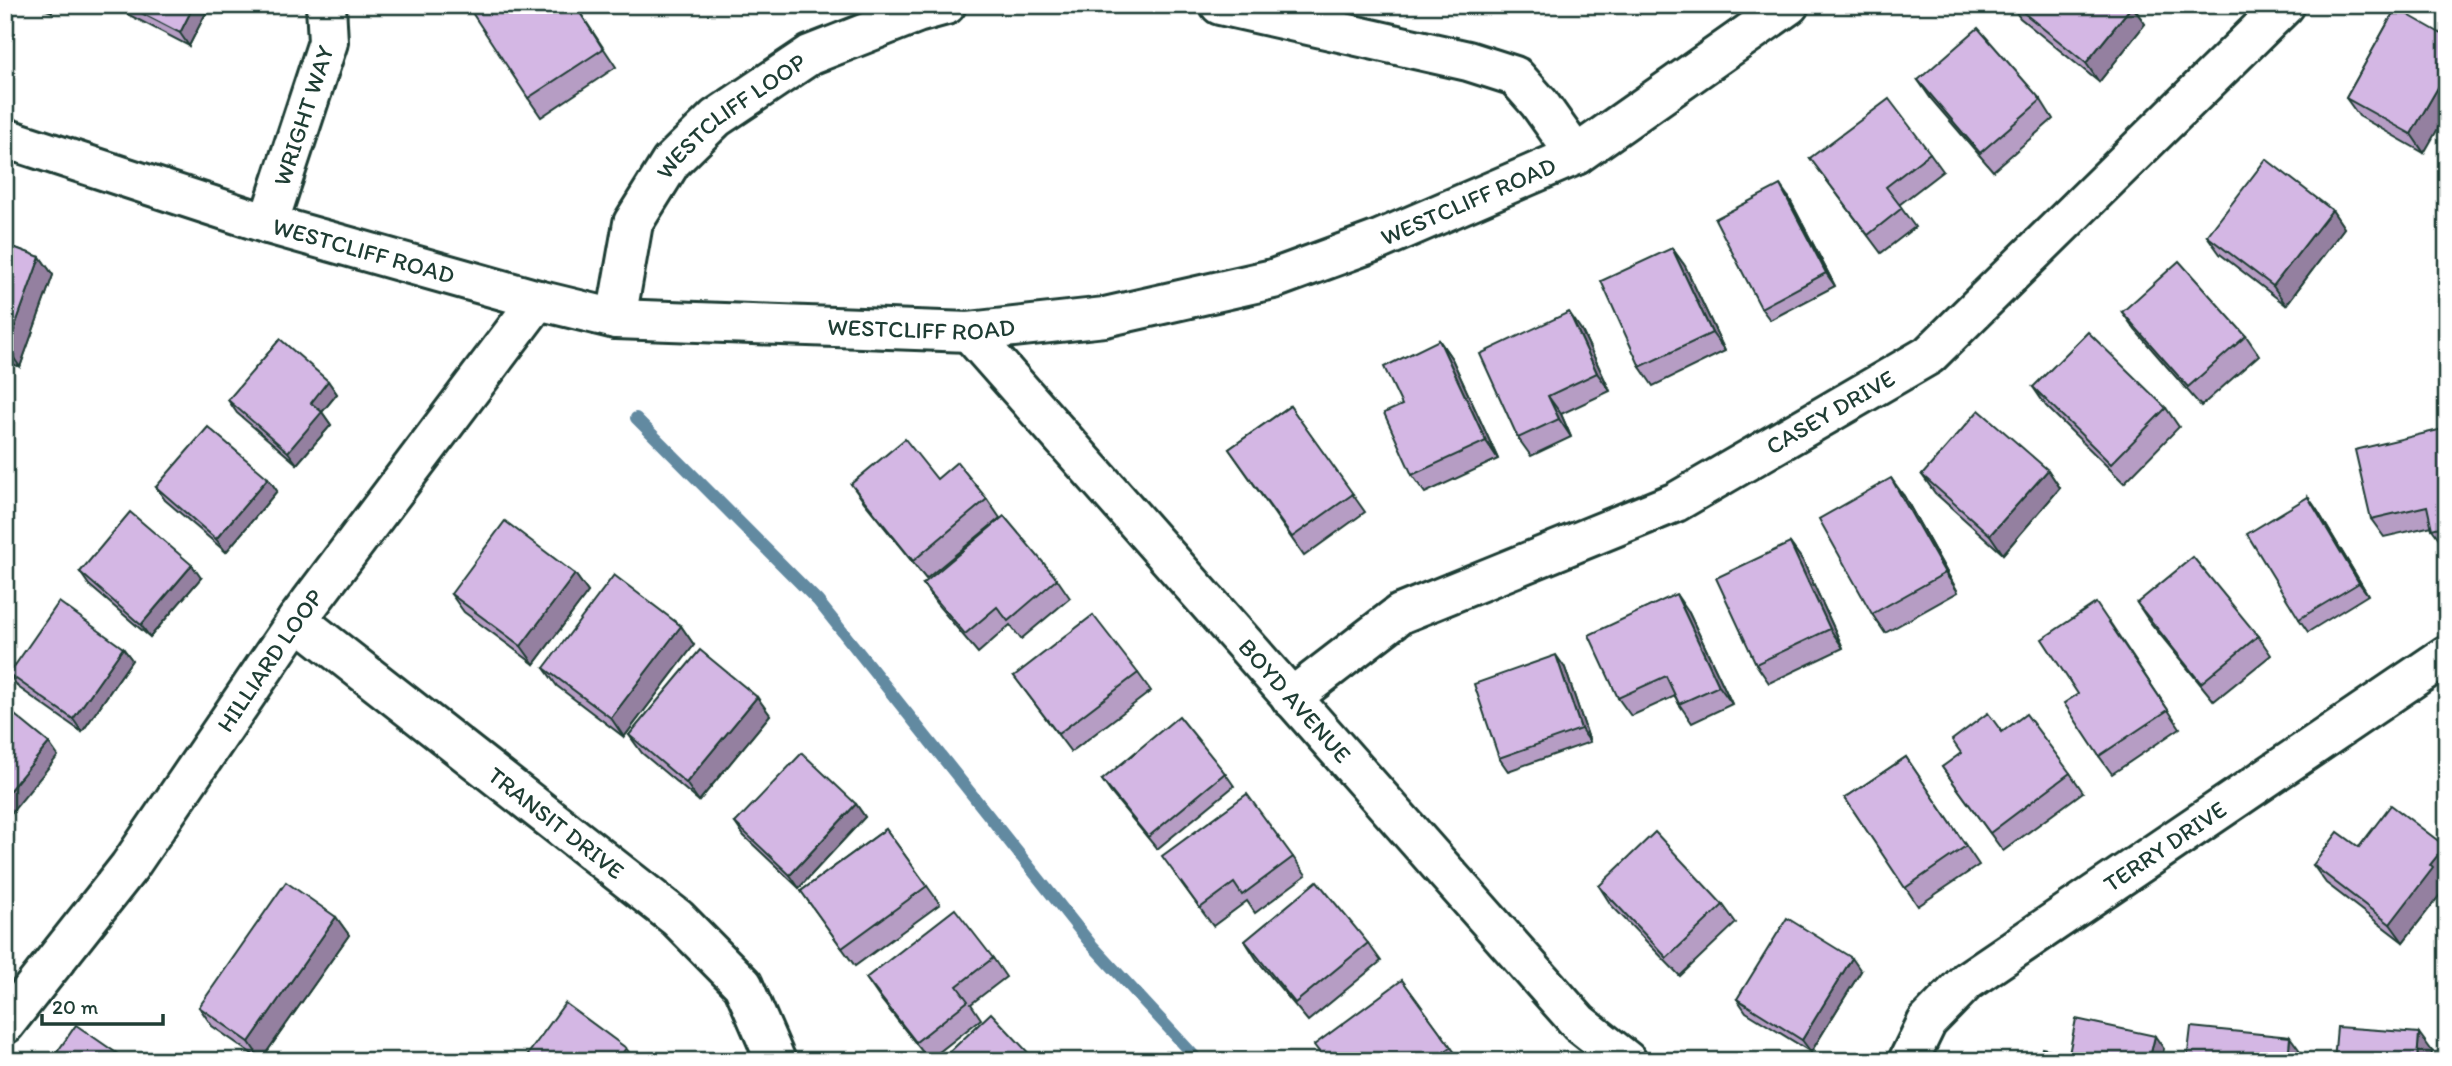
<svg xmlns="http://www.w3.org/2000/svg" width="2452" height="1066" font-family="Itim,sans-serif">
  <style>
    .lines { fill: none; stroke-linecap: round; stroke-linejoin: round }
    .stream { stroke: #628aa1; stroke-width: 12 }
    .minor-casing { stroke: #1f3d34; stroke-width: 44 }
    .minor { stroke: #fff; stroke-width: 38 }
    .wall { fill: #b69dc4; stroke: #1f3d34; stroke-width: 2 }
    .shaded-wall { fill: #9480a0; stroke: #1f3d34; stroke-width: 2 }
    .building { fill: #d4b7e4; stroke: #1f3d34; stroke-width: 2 }
    .labels { text-anchor: middle; stroke-width: 7; stroke-linejoin: round; paint-order: stroke }
    .street-label { font-size: 24px; fill: #1f3d34; stroke: #fff }
  </style>
  <rect width="100%" height="100%" fill="#fff"/>
  <filter id="ink" filterUnits="userSpaceOnUse"><feTurbulence type="fractalNoise" baseFrequency=".0143" numOctaves="2"/><feDisplacementMap in="SourceGraphic" scale="14" xChannelSelector="R" yChannelSelector="G"/><feConvolveMatrix kernelMatrix="1 2 1 2 8 2 1 2 1" color-interpolation-filters="sRGB"/></filter>
  <g filter="url(#ink)">
    <g class="lines">
      <polyline class="stream" points="636,418 818,601 1090,943 1199,1061"/>
      <g class="minor-casing">
        <g id="minor">
          <polyline points="1220,5 1468,61 1515,76 1539,103 1576,155"/>
          <path id="s1" d="M5,138L268,224L538,300L616,319L969,332L1105,317L1273,279L1379,240L1576,155L1789,5"/>
          <path id="s2" d="M268,224L328,42L326,5"/>
          <path id="s3" d="M616,319L633,223L671,162L716,118L810,55L917,13L946,5"/>
          <path id="s4" d="M969,332L1579,1023L1627,1061"/>
          <path id="s5" d="M297,620L677,918L743,985L776,1061"/>
          <path id="s6" d="M1291,698L1400,614L1676,502L1929,355L2285,5"/>
          <path id="s7" d="M5,1024L129,867L297,620L538,300"/>
          <path id="s8" d="M1908,1061L1927,1022L1967,981L2447,655"/>
        </g>
      </g>
      <use href="#minor" class="minor"/>
    </g>
    <g class="wall">
      <polygon points="32,5 54,5 52,12"/>
      <polygon points="110,5 210,5 189,46"/>
      <polygon points="575,5 616,67 541,117 528,98"/>
      <polygon points="2011,5 2132,5 2145,24 2099,82 2020,18"/>
      <polygon points="2396,8 2424,153 2359,116 2346,98"/>
      <polygon points="1918,80 2041,100 2053,119 1993,171 1931,99"/>
      <polygon points="1930,153 1943,171 1899,205 1915,227 1881,253 1810,158"/>
      <polygon points="1789,198 1835,286 1770,320 1761,308"/>
      <polygon points="2332,210 2344,228 2286,305 2220,254 2207,236"/>
      <polygon points="5,244 40,257 53,275 20,367 5,361"/>
      <polygon points="1672,248 1685,266 1725,351 1653,386 1640,367"/>
      <polygon points="2122,312 2246,336 2259,355 2201,406 2135,330"/>
      <polygon points="1582,331 1610,391 1561,414 1571,437 1531,456 1518,438"/>
      <polygon points="1439,340 1452,359 1498,459 1425,493 1412,475 1402,405"/>
      <polygon points="328,381 337,394 322,412 331,425 297,464 237,413 228,400"/>
      <polygon points="2033,387 2166,408 2179,427 2124,483 2046,406"/>
      <polygon points="1290,406 1365,512 1304,556 1229,449"/>
      <polygon points="2447,428 2447,547 2445,547 2432,529 2432,526 2384,537 2371,519"/>
      <polygon points="2048,470 2060,488 2003,554 1935,493 1922,475"/>
      <polygon points="268,478 277,491 226,552 165,500 156,487"/>
      <polygon points="937,479 987,499 1000,518 926,579 864,502 851,484"/>
      <polygon points="1904,496 1958,592 1885,633 1872,614"/>
      <polygon points="2308,497 2317,510 2368,595 2308,632 2299,619"/>
      <polygon points="1790,543 1803,561 1843,648 1769,683 1756,664"/>
      <polygon points="80,572 201,578 150,637 89,585"/>
      <polygon points="575,574 588,592 534,664 464,612 451,594"/>
      <polygon points="1057,579 1070,598 1021,639 1010,625 978,653 936,603 923,584"/>
      <polygon points="2137,603 2258,636 2271,655 2214,701 2149,621"/>
      <polygon points="1689,613 1732,704 1692,723 1679,704 1675,696 1631,716 1618,698"/>
      <polygon points="2109,621 2180,728 2112,774 2099,756 2078,694"/>
      <polygon points="681,626 694,645 624,737 557,686 544,668"/>
      <polygon points="123,648 132,660 82,732 18,687 9,674"/>
      <polygon points="1565,668 1590,742 1508,771 1499,758"/>
      <polygon points="1138,673 1151,691 1071,752 1014,676"/>
      <polygon points="757,697 770,715 699,801 642,753 629,735"/>
      <polygon points="2002,732 2070,773 2083,792 2003,851 1942,767"/>
      <polygon points="1906,757 1979,865 1918,906 1845,798"/>
      <polygon points="1225,773 1234,786 1157,849 1111,793 1102,780"/>
      <polygon points="856,804 865,817 799,888 744,836 735,823"/>
      <polygon points="886,829 940,904 855,966 801,891"/>
      <polygon points="2359,847 2443,883 2446,887 2403,942 2326,883 2313,865"/>
      <polygon points="1293,857 1306,875 1255,913 1247,901 1213,926 1175,874"/>
      <polygon points="1599,886 1723,905 1736,923 1680,976 1611,905"/>
      <polygon points="336,917 349,935 261,1060 212,1026 199,1007"/>
      <polygon points="1245,941 1368,943 1381,961 1308,1021 1257,960"/>
      <polygon points="993,958 1006,977 971,1004 981,1019 929,1060 879,997 866,978"/>
      <polygon points="1861,971 1811,1052 1746,1012 1737,999"/>
      <polygon points="1402,980 1461,1061 1325,1061"/>
    </g>
    <g class="shaded-wall">
      <polygon points="47,5 54,5 52,12"/>
      <polygon points="194,5 210,5 189,46 180,33"/>
      <polygon points="2132,6 2145,24 2099,82 2086,63"/>
      <polygon points="2447,72 2447,113 2424,153 2411,134"/>
      <polygon points="1780,185 1789,198 1835,286 1826,273"/>
      <polygon points="2332,210 2344,228 2286,305 2273,286"/>
      <polygon points="1672,248 1685,266 1725,351 1712,333"/>
      <polygon points="40,257 53,275 20,367 7,348"/>
      <polygon points="1569,312 1582,331 1610,391 1597,373"/>
      <polygon points="1439,340 1452,359 1498,459 1486,441"/>
      <polygon points="328,381 337,394 322,412 331,425 297,464 288,452 311,403"/>
      <polygon points="1548,396 1561,414 1571,437 1559,419"/>
      <polygon points="2048,470 2060,488 2003,554 1990,535"/>
      <polygon points="268,478 277,491 226,552 216,539"/>
      <polygon points="1891,478 1904,496 1958,592 1945,573"/>
      <polygon points="2308,497 2317,510 2368,595 2359,583"/>
      <polygon points="1790,543 1803,561 1843,648 1830,629"/>
      <polygon points="192,565 201,578 150,637 141,625"/>
      <polygon points="575,574 588,592 534,664 521,646"/>
      <polygon points="1676,594 1689,613 1732,704 1719,686"/>
      <polygon points="681,626 694,645 624,737 611,718"/>
      <polygon points="123,648 132,660 82,732 73,719"/>
      <polygon points="1556,655 1565,668 1590,742 1581,729"/>
      <polygon points="757,697 770,715 699,801 686,783"/>
      <polygon points="49,743 58,756 9,816 5,811 5,796"/>
      <polygon points="856,804 865,817 799,888 790,875"/>
      <polygon points="2445,846 2447,849 2447,878 2443,883 2446,887 2403,942 2390,924 2430,865"/>
      <polygon points="336,917 349,935 261,1060 249,1042"/>
      <polygon points="1852,958 1861,971 1811,1052 1802,1040"/>
      <polygon points="2419,1033 2432,1051 2431,1061 2417,1061"/>
      <polygon points="2155,1036 2164,1049 2161,1061 2149,1061"/>
      <polygon points="2290,1037 2303,1055 2302,1061 2288,1061"/>
      <polygon points="626,1048 635,1061 617,1061"/>
    </g>
    <g class="building">
      <polygon points="126,5 194,5 180,33"/>
      <polygon points="467,5 575,5 603,49 528,98"/>
      <polygon points="2014,5 2132,5 2132,6 2086,63"/>
      <polygon points="2396,8 2447,37 2447,72 2411,134 2346,98"/>
      <polygon points="1978,28 2041,100 1980,153 1918,80"/>
      <polygon points="1889,99 1930,153 1886,187 1902,208 1868,235 1810,158"/>
      <polygon points="2266,159 2332,210 2273,286 2207,236"/>
      <polygon points="1780,185 1826,273 1761,308 1715,219"/>
      <polygon points="5,244 40,257 7,348 5,348"/>
      <polygon points="1672,248 1712,333 1640,367 1601,281"/>
      <polygon points="2179,261 2246,336 2188,387 2122,312"/>
      <polygon points="1569,312 1597,373 1548,396 1559,419 1518,438 1480,354"/>
      <polygon points="2088,332 2166,408 2111,464 2033,387"/>
      <polygon points="280,339 328,381 311,403 322,412 288,452 228,400"/>
      <polygon points="1439,340 1486,441 1412,475 1384,413 1402,405 1384,367"/>
      <polygon points="1290,406 1353,494 1292,537 1229,449"/>
      <polygon points="1979,410 2048,470 1990,535 1922,475"/>
      <polygon points="208,427 268,478 216,539 156,487"/>
      <polygon points="2447,428 2447,525 2432,529 2427,506 2371,519 2355,450"/>
      <polygon points="905,439 937,479 957,462 987,499 913,561 851,484"/>
      <polygon points="1891,478 1945,573 1872,614 1819,519"/>
      <polygon points="2308,497 2359,583 2299,619 2247,534"/>
      <polygon points="130,512 192,565 141,625 80,572"/>
      <polygon points="1004,516 1057,579 1008,621 997,607 965,634 923,584"/>
      <polygon points="505,521 575,574 521,646 451,594"/>
      <polygon points="1790,543 1830,629 1756,664 1716,578"/>
      <polygon points="2193,557 2258,636 2201,683 2137,603"/>
      <polygon points="614,575 681,626 611,718 544,668"/>
      <polygon points="1676,594 1719,686 1679,704 1666,676 1618,698 1589,635"/>
      <polygon points="59,602 123,648 73,719 9,674"/>
      <polygon points="2096,603 2168,710 2099,756 2064,703 2078,694 2042,639"/>
      <polygon points="1093,615 1138,673 1058,734 1014,676"/>
      <polygon points="700,650 757,697 686,783 629,735"/>
      <polygon points="1556,655 1581,729 1499,758 1474,684"/>
      <polygon points="5,707 49,743 5,796"/>
      <polygon points="1988,713 2002,732 2026,714 2070,773 1990,833 1942,767 1961,753 1952,740"/>
      <polygon points="1179,716 1225,773 1148,837 1102,780"/>
      <polygon points="802,753 856,804 790,875 735,823"/>
      <polygon points="1906,757 1966,846 1905,888 1845,798"/>
      <polygon points="1247,794 1293,857 1242,895 1234,883 1200,908 1162,856"/>
      <polygon points="2391,805 2445,846 2430,865 2433,868 2390,924 2313,865 2338,832 2359,847"/>
      <polygon points="886,829 927,886 842,948 801,891"/>
      <polygon points="1655,832 1723,905 1667,958 1599,886"/>
      <polygon points="1317,881 1368,943 1295,1003 1245,941"/>
      <polygon points="286,882 336,917 249,1042 199,1007"/>
      <polygon points="955,909 993,958 957,986 968,1001 916,1042 866,978"/>
      <polygon points="1787,918 1852,958 1802,1040 1737,999"/>
      <polygon points="1402,980 1451,1047 1432,1061 1326,1061 1314,1045"/>
      <polygon points="565,1003 626,1048 617,1061 523,1061"/>
      <polygon points="991,1013 1036,1061 940,1061"/>
      <polygon points="2076,1019 2155,1036 2149,1061 2040,1061 2042,1048 2069,1054"/>
      <polygon points="76,1025 128,1061 51,1061"/>
      <polygon points="2191,1027 2290,1037 2288,1061 2187,1061"/>
      <polygon points="2337,1027 2419,1033 2417,1061 2334,1061"/>
    </g>
  </g>
  <g class="labels">
    <g class="street-label">
      <text dy="8" stroke="none"><textPath href="#s2" startOffset="114">WRIGHT WAY</textPath></text>
      <text dy="8" stroke="none"><textPath href="#s3" startOffset="245">WESTCLIFF LOOP</textPath></text>
      <text dy="8" stroke="none"><textPath href="#s1" startOffset="1510">WESTCLIFF ROAD</textPath></text>
      <text dy="8" stroke="none"><textPath href="#s1" startOffset="376">WESTCLIFF ROAD</textPath></text>
      <text dy="8" stroke="none"><textPath href="#s1" startOffset="943">WESTCLIFF ROAD</textPath></text>
      <text dy="8" stroke="none"><textPath href="#s6" startOffset="614">CASEY DRIVE</textPath></text>
      <text dy="8" stroke="none"><textPath href="#s7" startOffset="450">HILLIARD LOOP</textPath></text>
      <text dy="8" stroke="none"><textPath href="#s4" startOffset="492">BOYD AVENUE</textPath></text>
      <text dy="8" stroke="none"><textPath href="#s5" startOffset="329">TRANSIT DRIVE</textPath></text>
      <text dy="8" stroke="none"><textPath href="#s8" startOffset="340">TERRY DRIVE</textPath></text>
    </g>
  </g>
  <rect width="2452" height="1066" fill="none" stroke="#fff" stroke-width="28"/>
  <rect x="14" y="14" width="2424" height="1038" fill="none" stroke="#1f3d34" stroke-width="2.5" filter="url(#ink)"/>
  <path d="M42 1014v10h121v-10" fill="none" stroke="#1f3d34" stroke-width="3.5"/>
  <text x="52" y="1014" font-size="21" fill="#1f3d34" stroke="#ffffff" stroke-width="5" paint-order="stroke">20 m</text>
</svg>
